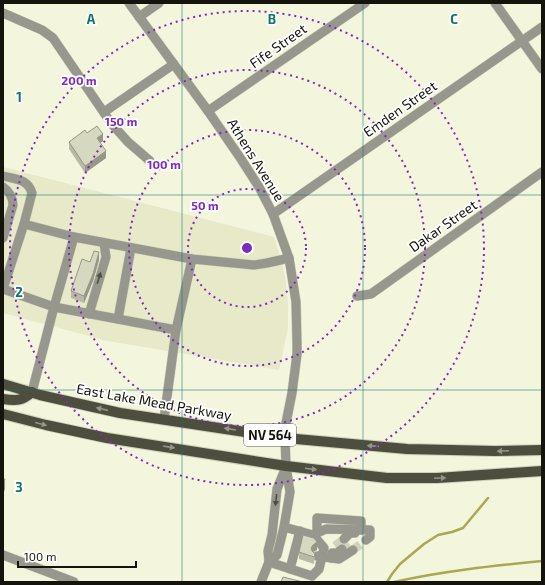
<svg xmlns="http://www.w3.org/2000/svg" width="545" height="585" font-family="'Exo 2',sans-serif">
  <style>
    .built { fill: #e7e9c9 }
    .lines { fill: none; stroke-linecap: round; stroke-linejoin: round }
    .stream { stroke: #a8a952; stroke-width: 2.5 }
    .minor-tunnel { stroke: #d2d3bd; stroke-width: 9; stroke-dasharray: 9 4.5; stroke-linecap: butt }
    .minor-casing { stroke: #cfd1bb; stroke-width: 10 }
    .major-casing { stroke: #cfd1bb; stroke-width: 12 }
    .minor { stroke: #97978d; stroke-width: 9 }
    .major { stroke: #4d4e3d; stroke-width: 10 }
    .wall { fill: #b9baa5 }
    .shaded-wall { fill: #969786 }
    .building { fill: #d7d8c0; stroke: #969786 }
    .oneway { fill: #4f4f46 }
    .oneway2 { fill: #94958b }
    .grid { fill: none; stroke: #0f766e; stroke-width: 1; stroke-opacity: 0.55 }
    .ring { fill: none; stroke: #7b2cbf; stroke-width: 2; stroke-dasharray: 2 4 }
    .labels { text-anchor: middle; stroke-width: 3.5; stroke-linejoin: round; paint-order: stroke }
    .shield { fill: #fff; stroke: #5a5a55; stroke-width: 1 }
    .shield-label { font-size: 13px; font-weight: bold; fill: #14140c }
    .street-label { font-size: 14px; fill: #14140c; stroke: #fff }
    .grid-label { font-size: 13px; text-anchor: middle; font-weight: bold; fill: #0f766e; stroke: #fff; stroke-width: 3.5; stroke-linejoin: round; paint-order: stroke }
    .centre { fill: #7b2cbf; stroke: #fff; stroke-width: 2 }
    .ring-label { font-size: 12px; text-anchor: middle; font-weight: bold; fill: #7b2cbf; stroke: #fff; stroke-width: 3.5; stroke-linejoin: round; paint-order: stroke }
  </style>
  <rect width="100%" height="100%" fill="#f3f5dc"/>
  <polygon class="built" points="3,167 274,237 281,259 286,282 288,305 288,328 279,370 108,341 3,313"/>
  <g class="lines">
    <g class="stream">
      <polyline points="387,582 392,574 400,564 424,544 438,535 452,532 463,528 488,498"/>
      <path d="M394,582C443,571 492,566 542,561"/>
    </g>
    <g class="minor-tunnel">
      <polyline points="335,546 344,539"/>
      <polyline points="342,549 352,541"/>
      <polyline points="353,550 366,540"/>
    </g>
    <g class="minor-casing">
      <g id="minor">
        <polyline points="129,3 208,111 241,159 259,187 273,214 289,258 296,302 297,344 297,354 292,393 286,423 285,438 286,466 290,492 284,527 277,555 269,562"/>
        <polyline points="495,3 542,69"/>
        <polyline points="3,13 42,30 53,38 111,123 128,142 150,161"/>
        <polyline points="139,17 159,3"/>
        <polyline points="208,111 365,3"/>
        <polyline points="104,112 174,64"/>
        <path d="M3,176C15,179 28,179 32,193L24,224L74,237L192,259L254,265L267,263L289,258"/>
        <path d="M3,187C9,191 13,198 13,205L3,238"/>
        <polyline points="273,214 542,27"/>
        <polyline points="74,237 54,307 176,330"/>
        <polyline points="3,289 54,307 32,392"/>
        <polyline points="3,289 24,224"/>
        <polyline points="357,296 371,294 542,172"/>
        <polyline points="89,314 106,257 104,243"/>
        <polyline points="118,319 131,248"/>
        <polyline points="164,419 176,330 192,259"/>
        <polyline points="317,533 317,518 361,521 361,530"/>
        <polyline points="313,535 326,529 370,530 370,537 366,540"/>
        <polyline points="344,539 350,533 355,533 357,530"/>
        <polyline points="3,555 74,582"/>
        <polyline points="317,556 339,559 353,550"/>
        <polyline points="331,558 332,553 337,553 342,549"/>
        <polyline points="269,562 312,576 319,569 324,548 313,535 284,527"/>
        <polyline points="290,569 300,531"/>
        <polyline points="261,582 269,562 268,551 272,535 277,489 286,467"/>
      </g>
    </g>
    <g class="major-casing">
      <g id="major">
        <polyline points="3,384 40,395 120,413 285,438 407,449 495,451 542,450"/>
        <path d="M3,399C16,401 22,401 32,392"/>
        <polyline points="3,414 46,425 107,438 286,466 387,478 437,478 542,471"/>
      </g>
    </g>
    <use href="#minor" class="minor"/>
    <use href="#major" class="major"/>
  </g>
  <g class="wall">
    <polygon points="87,133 103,141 100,143 106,158 85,173 69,149 69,142"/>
    <polygon points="99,260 93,281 84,303 71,298 71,291 90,262"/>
    <polygon points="317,550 313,552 315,554 314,564 299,559 299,552"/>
  </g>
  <g class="shaded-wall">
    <polygon points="103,134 103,141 97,145 97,138"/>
    <polygon points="106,151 106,158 85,173 85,166"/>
    <polygon points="99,252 99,260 93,281 84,303 84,296"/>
    <polygon points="5,479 5,489 3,495 3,485"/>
    <polygon points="317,542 317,550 313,552 311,555 311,548 313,545"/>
  </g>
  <g class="building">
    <polygon points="97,126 103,134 97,138 106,151 85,166 69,142 85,130 87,133"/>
    <polygon points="94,251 99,252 93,274 84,296 71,291 82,259 90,262"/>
    <polygon points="3,479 5,479 3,485"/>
    <polygon points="303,535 314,538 317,542 313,545 311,548 312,551 315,554 314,557 299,552"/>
    <polygon points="283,577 303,582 281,582"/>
  </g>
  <defs><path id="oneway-solid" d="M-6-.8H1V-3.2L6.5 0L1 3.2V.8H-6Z"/></defs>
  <g class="oneway">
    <use href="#oneway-solid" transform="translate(99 278) rotate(-73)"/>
    <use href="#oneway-solid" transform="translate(276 500) rotate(96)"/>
  </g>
  <g class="oneway2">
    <use href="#oneway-solid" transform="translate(102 409) rotate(-167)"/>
    <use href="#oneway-solid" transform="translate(41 424) rotate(14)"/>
    <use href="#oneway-solid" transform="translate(230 429) rotate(-171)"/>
    <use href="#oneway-solid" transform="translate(373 446) rotate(-175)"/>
    <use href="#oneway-solid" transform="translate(169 447) rotate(9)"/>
    <use href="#oneway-solid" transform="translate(503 451) rotate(178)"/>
    <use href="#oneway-solid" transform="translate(311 469) rotate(7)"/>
    <use href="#oneway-solid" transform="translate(440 478) rotate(-3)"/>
  </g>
  <path class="grid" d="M182,3V582M363,3V582M3,195H542M3,390H542"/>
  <g class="ring">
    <circle cx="247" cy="248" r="59"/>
    <circle cx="247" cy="248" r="118"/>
    <circle cx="247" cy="248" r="178"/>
    <circle cx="247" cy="248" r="237"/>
  </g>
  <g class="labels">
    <rect class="shield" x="244" y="424" width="52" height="22" rx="3"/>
    <g class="shield-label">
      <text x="270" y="440">NV 564</text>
    </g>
    <g class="street-label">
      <text transform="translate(278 46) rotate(-35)" y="5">Fife Street</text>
      <text transform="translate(400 109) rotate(-35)" y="5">Emden Street</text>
      <text transform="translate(256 160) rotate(58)" y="5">Athens Avenue</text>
      <text transform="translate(443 226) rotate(-35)" y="5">Dakar Street</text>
      <text transform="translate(154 402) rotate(10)" y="5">East Lake Mead Parkway</text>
    </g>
  </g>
  <g class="grid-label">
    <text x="91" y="24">A</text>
    <text x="272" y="24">B</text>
    <text x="454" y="24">C</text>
    <text x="19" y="102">1</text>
    <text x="19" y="297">2</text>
    <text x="19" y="492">3</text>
  </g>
  <circle cx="247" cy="248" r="6" class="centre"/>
  <g class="ring-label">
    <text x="79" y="85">200 m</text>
    <text x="121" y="126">150 m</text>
    <text x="164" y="169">100 m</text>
    <text x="205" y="210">50 m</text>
  </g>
  <rect width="545" height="585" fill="none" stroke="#14140c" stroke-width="8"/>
  <path d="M18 561v6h118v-6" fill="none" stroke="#14140c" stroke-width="2"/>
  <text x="24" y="561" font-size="12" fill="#14140c" stroke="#ffffff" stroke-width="3" paint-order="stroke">100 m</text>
</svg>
